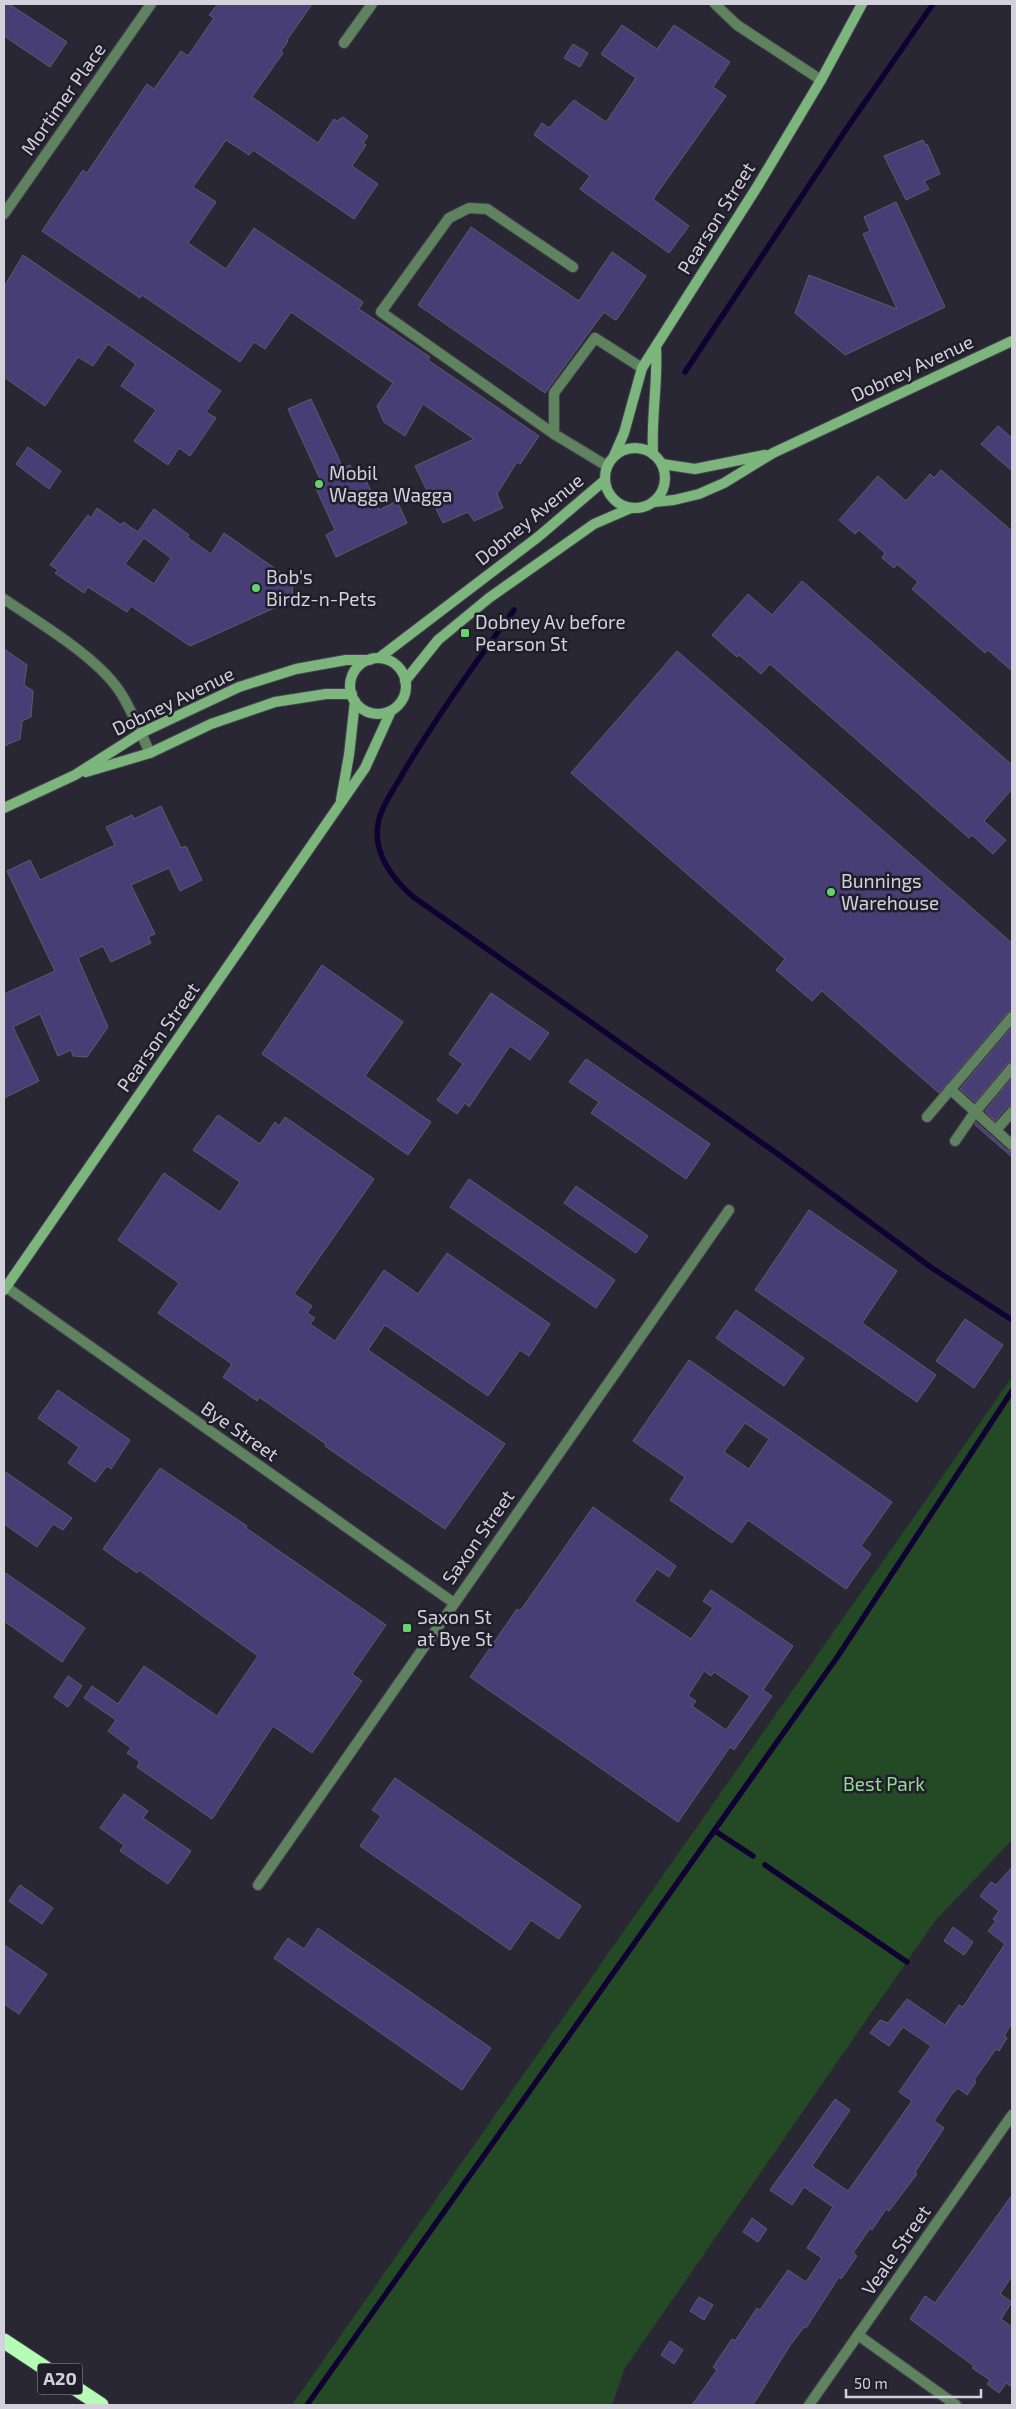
<svg xmlns="http://www.w3.org/2000/svg" width="1016" height="2409" font-family="'Exo 2',sans-serif">
  <style>
    .green { fill: #244925 }
    .lines { fill: none; stroke-linecap: round; stroke-linejoin: round }
    .stream { stroke: #110133; stroke-width: 5.5 }
    .building { fill: #473e75; stroke: #5e5c6b; fill-rule: evenodd }
    .lane-casing { stroke: #44424f; stroke-width: 12 }
    .street-casing { stroke: #44424f; stroke-width: 12 }
    .secondary-casing { stroke: #44424f; stroke-width: 12 }
    .highway-casing { stroke: #44424f; stroke-width: 17 }
    .lane { stroke: #5f835f; stroke-width: 10 }
    .street { stroke: #5f835f; stroke-width: 10 }
    .secondary { stroke: #7cb67c; stroke-width: 10 }
    .highway { stroke: #b5fdb4; stroke-width: 15 }
    .poi-dot { fill: #64d468; stroke: #1f1e2a; stroke-width: 2 }
    .labels { text-anchor: middle; stroke-width: 5; stroke-linejoin: round; paint-order: stroke }
    .shield { fill: #1f1e2a; stroke: #9d9ca6; stroke-width: 1 }
    .shield-label { font-size: 18px; font-weight: bold; fill: #d3d2db }
    .street-label { font-size: 19px; fill: #d3d2db; stroke: #1f1e2a }
    .poi-label { font-size: 19px; fill: #d3d2db; stroke: #1f1e2a; text-anchor: start }
    .park-label { font-size: 19px; fill: #94da93; stroke: #1f1e2a }
  </style>
  <rect width="100%" height="100%" fill="#292734"/>
  <polygon class="green" points="1012,1377 1012,1840 935,1921 625,2368 612,2405 292,2405"/>
  <g class="lines">
    <g class="stream">
      <polyline points="685,372 847,128 933,4"/>
      <path d="M514,610C475,663 437,716 403,773C395,788 381,806 378,824C373,853 392,878 412,896L782,1157L932,1268L1012,1320"/>
      <polyline points="715,1831 753,1856"/>
      <polyline points="765,1865 907,1962"/>
      <polyline points="307,2405 838,1656 1012,1391"/>
    </g>
  </g>
  <g class="building">
    <polygon points="4,4 9,4 67,42 50,67 4,36"/>
    <polygon points="218,4 312,4 287,40 288,41 281,51 283,53 252,97 318,143 334,119 337,121 343,117 368,136 363,143 366,145 352,166 378,184 354,219 253,150 249,155 226,140 193,187 216,202 188,243 226,269 254,228 363,302 359,309 430,357 428,360 539,436 520,464 517,462 497,494 503,508 474,521 468,512 443,523 415,466 474,439 423,404 405,436 384,422 377,406 393,383 291,312 265,349 254,342 240,362 142,295 140,298 42,231 83,170 87,173 147,84 154,89 181,51 188,56 214,18 209,15"/>
    <polygon points="622,25 657,49 674,25 730,62 713,87 726,96 653,199 689,226 669,253 580,189 590,176 534,135 542,123 549,128 574,100 606,122 636,78 601,54"/>
    <polygon points="573,44 588,53 580,67 564,58"/>
    <polygon points="923,140 925,145 927,144 940,174 924,181 929,189 906,200 884,156"/>
    <polygon points="896,202 945,307 845,355 795,313 809,275 897,309 863,234 870,231 864,217"/>
    <polygon points="471,227 579,301 612,252 646,276 617,319 615,320 604,312 545,393 418,305"/>
    <polygon points="23,255 221,391 206,412 216,418 190,456 179,448 168,465 134,441 156,410 121,386 136,364 108,344 93,366 78,357 45,406 4,377 4,287"/>
    <polygon points="311,399 343,468 350,465 354,472 361,469 379,510 397,501 407,523 336,557 326,535 335,530 313,482 320,479 288,409"/>
    <polygon points="998,426 1012,438 1012,471 981,444"/>
    <polygon points="28,447 61,471 49,489 16,464"/>
    <polygon points="941,470 1012,531 1012,671 988,650 985,653 912,589 918,582 897,564 894,568 882,558 885,553 859,530 855,534 839,520 878,476 906,501 930,474 934,478"/>
    <path d="M97,508L121,525L123,522L138,532L154,509L189,535L187,537L211,554L224,533L293,581L292,600L190,646L131,606L127,612L88,587L84,593L55,573L58,570L50,565L88,515L91,518ZM144,538L171,558L154,584L125,564Z"/>
    <polygon points="802,581 1012,765 1012,789 984,821 1006,840 993,854 972,835 969,838 770,664 761,674 739,655 737,657 712,635 748,594 772,615"/>
    <polygon points="4,649 27,665 24,685 33,691 31,717 22,721 20,739 4,746"/>
    <polygon points="677,651 1012,943 1012,1010 1007,1013 939,1093 822,991 812,1001 776,970 785,959 571,773"/>
    <polygon points="161,806 181,848 186,846 202,880 180,891 169,868 131,885 155,934 148,937 151,943 111,962 103,946 78,958 108,1027 87,1057 73,1056 71,1050 58,1056 40,1014 13,1027 39,1081 4,1098 4,994 55,971 7,871 30,860 40,880 115,845 106,827 132,815 134,819"/>
    <polygon points="322,965 403,1022 365,1076 431,1122 408,1155 262,1054"/>
    <polygon points="491,993 549,1033 530,1060 510,1046 469,1107 465,1103 457,1114 437,1100 463,1064 449,1054"/>
    <polygon points="1012,1027 1012,1061 1007,1064 975,1102 960,1089"/>
    <polygon points="586,1059 710,1144 686,1179 591,1113 599,1102 569,1082"/>
    <polygon points="1012,1078 1012,1105 1007,1107 995,1121 985,1111"/>
    <polygon points="218,1115 260,1144 275,1122 279,1126 285,1117 374,1179 294,1294 312,1306 307,1313 315,1318 310,1324 335,1341 384,1270 418,1294 447,1253 550,1324 529,1356 520,1350 488,1396 385,1325 368,1350 505,1444 445,1529 325,1446 326,1444 259,1397 257,1401 223,1377 232,1364 158,1313 179,1283 118,1240 164,1173 220,1212 240,1182 193,1150"/>
    <polygon points="976,1122 1007,1150 1012,1152 1012,1157 975,1125"/>
    <polygon points="469,1179 615,1280 596,1308 450,1207"/>
    <polygon points="576,1186 648,1236 636,1253 564,1203"/>
    <polygon points="809,1210 897,1271 862,1323 936,1375 917,1402 755,1290"/>
    <polygon points="736,1310 804,1358 784,1386 716,1338"/>
    <polygon points="965,1319 1003,1345 974,1388 936,1361"/>
    <path d="M689,1360L892,1502L861,1546L871,1554L846,1589L748,1520L732,1543L670,1500L685,1477L633,1441ZM745,1423L769,1439L749,1469L724,1452Z"/>
    <polygon points="58,1390 130,1440 111,1469 107,1466 95,1482 68,1463 79,1447 38,1418"/>
    <polygon points="160,1468 247,1526 246,1528 386,1625 352,1674 362,1681 312,1753 273,1726 212,1819 137,1767 140,1762 127,1753 131,1748 108,1731 116,1720 84,1698 92,1686 118,1704 144,1666 217,1716 258,1656 139,1570 137,1573 103,1549"/>
    <polygon points="4,1471 72,1518 63,1530 53,1524 37,1547 4,1524"/>
    <path d="M593,1507L676,1566L669,1577L657,1569L634,1601L691,1639L713,1608L703,1601L711,1590L793,1646L763,1690L772,1696L734,1750L730,1747L678,1822L470,1677L517,1609L520,1611ZM704,1671L711,1676L714,1672L750,1696L726,1730L692,1706L696,1701L688,1696Z"/>
    <polygon points="4,1572 85,1628 62,1662 4,1621"/>
    <polygon points="68,1676 82,1686 68,1707 54,1697"/>
    <polygon points="395,1778 581,1906 559,1939 531,1920 510,1950 360,1846 381,1816 372,1810"/>
    <polygon points="124,1794 148,1811 143,1818 191,1851 168,1884 120,1851 124,1845 100,1828"/>
    <polygon points="1012,1867 1012,2023 1004,2036 1007,2038 999,2051 996,2049 974,2080 976,2082 967,2095 958,2088 952,2094 934,2121 944,2128 915,2172 917,2174 889,2211 886,2209 872,2230 870,2228 853,2253 857,2256 841,2279 839,2277 806,2328 804,2327 789,2347 753,2405 692,2405 717,2370 713,2367 732,2339 735,2341 757,2308 760,2310 788,2270 806,2282 822,2258 807,2248 833,2207 804,2187 792,2205 770,2190 835,2099 850,2110 812,2166 848,2191 912,2101 899,2092 931,2046 903,2027 889,2046 870,2033 880,2020 888,2023 907,1999 945,2025 959,2005 963,2007 1005,1944 988,1931 996,1921 993,1919 999,1911 980,1896 991,1882 996,1885"/>
    <polygon points="20,1885 53,1908 42,1924 9,1901"/>
    <polygon points="953,1927 973,1942 964,1955 944,1941"/>
    <polygon points="318,1928 491,2048 462,2090 274,1958 288,1938 304,1949"/>
    <polygon points="4,1945 47,1974 19,2014 4,2004"/>
    <polygon points="1012,2195 1012,2276 1000,2294 1012,2302 1001,2319 1012,2327 1012,2387 1006,2383 999,2393 987,2384 990,2380 972,2368 974,2366 910,2319 925,2296 935,2303"/>
    <polygon points="752,2218 767,2229 758,2242 743,2232"/>
    <polygon points="699,2297 713,2305 704,2320 690,2311"/>
    <polygon points="670,2341 683,2350 674,2364 661,2355"/>
  </g>
  <g class="lines">
    <g class="lane-casing">
      <g id="lane">
        <polyline points="344,43 372,4"/>
        <polyline points="573,267 487,209 469,208 449,218 381,312 554,434 607,466"/>
        <polyline points="554,434 554,393 595,338 642,368"/>
        <polyline points="950,1089 1012,1145"/>
        <polyline points="927,1117 1012,1017"/>
        <polyline points="996,1130 1012,1112"/>
        <polyline points="955,1141 975,1112 1012,1068"/>
      </g>
    </g>
    <g class="street-casing">
      <g id="street">
        <polyline points="715,4 737,25 821,80"/>
        <polyline points="4,214 151,4"/>
        <path d="M4,599C39,623 100,658 122,695C133,713 141,734 150,753"/>
        <polyline points="6,1287 454,1603"/>
        <polyline points="258,1885 729,1210"/>
        <polyline points="858,2335 956,2405"/>
        <polyline points="809,2405 1012,2115"/>
      </g>
    </g>
    <g class="secondary-casing">
      <g id="secondary">
        <circle cx="635" cy="478" r="30"/>
        <path d="M653,454C651,418 658,383 656,348"/>
        <polyline points="614,456 624,433 642,368 757,187 821,80 862,4"/>
        <polyline points="662,464 695,469 765,455"/>
        <polyline points="653,502 674,500 699,494 724,483 773,453 1012,341"/>
        <polyline points="379,658 538,537 605,480"/>
        <circle cx="378" cy="686" r="28"/>
        <polyline points="405,681 438,640 489,598 594,524 631,508"/>
        <polyline points="86,772 150,753 211,724 275,702 326,694 352,694"/>
        <polyline points="341,800 349,755 355,701"/>
        <polyline points="4,808 75,775 141,733 239,687 296,669 346,660 370,660"/>
        <polyline points="4,1290 365,768 391,711"/>
      </g>
    </g>
    <g class="highway-casing">
      <polyline id="highway" points="4,2341 101,2405"/>
    </g>
    <use href="#lane" class="lane"/>
    <use href="#street" class="street"/>
    <use href="#secondary" class="secondary"/>
    <use href="#highway" class="highway"/>
  </g>
  <g class="poi-dot">
    <circle cx="319" cy="484" r="5"/>
    <circle cx="256" cy="588" r="5"/>
    <rect x="460" y="628" width="10" height="10" rx="2.5"/>
    <circle cx="831" cy="892" r="5"/>
    <rect x="402" y="1623" width="10" height="10" rx="2.5"/>
  </g>
  <g class="labels">
    <rect class="shield" x="37.5" y="2363.5" width="45" height="31" rx="4"/>
    <g class="shield-label">
      <text x="60" y="2385">A20</text>
    </g>
    <g class="street-label">
      <text transform="translate(63 99) rotate(-55)" y="7">Mortimer Place</text>
      <text transform="translate(716 218) rotate(-58)" y="7">Pearson Street</text>
      <text transform="translate(912 368) rotate(-25)" y="7">Dobney Avenue</text>
      <text transform="translate(529 519) rotate(-39)" y="7">Dobney Avenue</text>
      <text transform="translate(173 701) rotate(-26)" y="7">Dobney Avenue</text>
      <text transform="translate(158 1037) rotate(-55)" y="7">Pearson Street</text>
      <text transform="translate(240 1431) rotate(35)" y="7">Bye Street</text>
      <text transform="translate(478 1537) rotate(-55)" y="7">Saxon Street</text>
      <text transform="translate(896 2250) rotate(-55)" y="7">Veale Street</text>
    </g>
    <g class="poi-label">
      <text x="329" y="480">Mobil<tspan x="329" dy="22">Wagga Wagga</tspan></text>
      <text x="266" y="584">Bob's<tspan x="266" dy="22">Birdz-n-Pets</tspan></text>
      <text x="475" y="629">Dobney Av before<tspan x="475" dy="22">Pearson St</tspan></text>
      <text x="841" y="888">Bunnings<tspan x="841" dy="22">Warehouse</tspan></text>
      <text x="417" y="1624">Saxon St<tspan x="417" dy="22">at Bye St</tspan></text>
    </g>
    <g class="park-label">
      <text x="884" y="1791">Best Park</text>
    </g>
  </g>
  <rect width="1016" height="2409" fill="none" stroke="#d3d2db" stroke-width="10"/>
  <path d="M846 2389v8h135v-8" fill="none" stroke="#d3d2db" stroke-width="2.5"/>
  <text x="854" y="2389" font-size="15" fill="#d3d2db" stroke="#1f1e2a" stroke-width="4" paint-order="stroke">50 m</text>
</svg>
